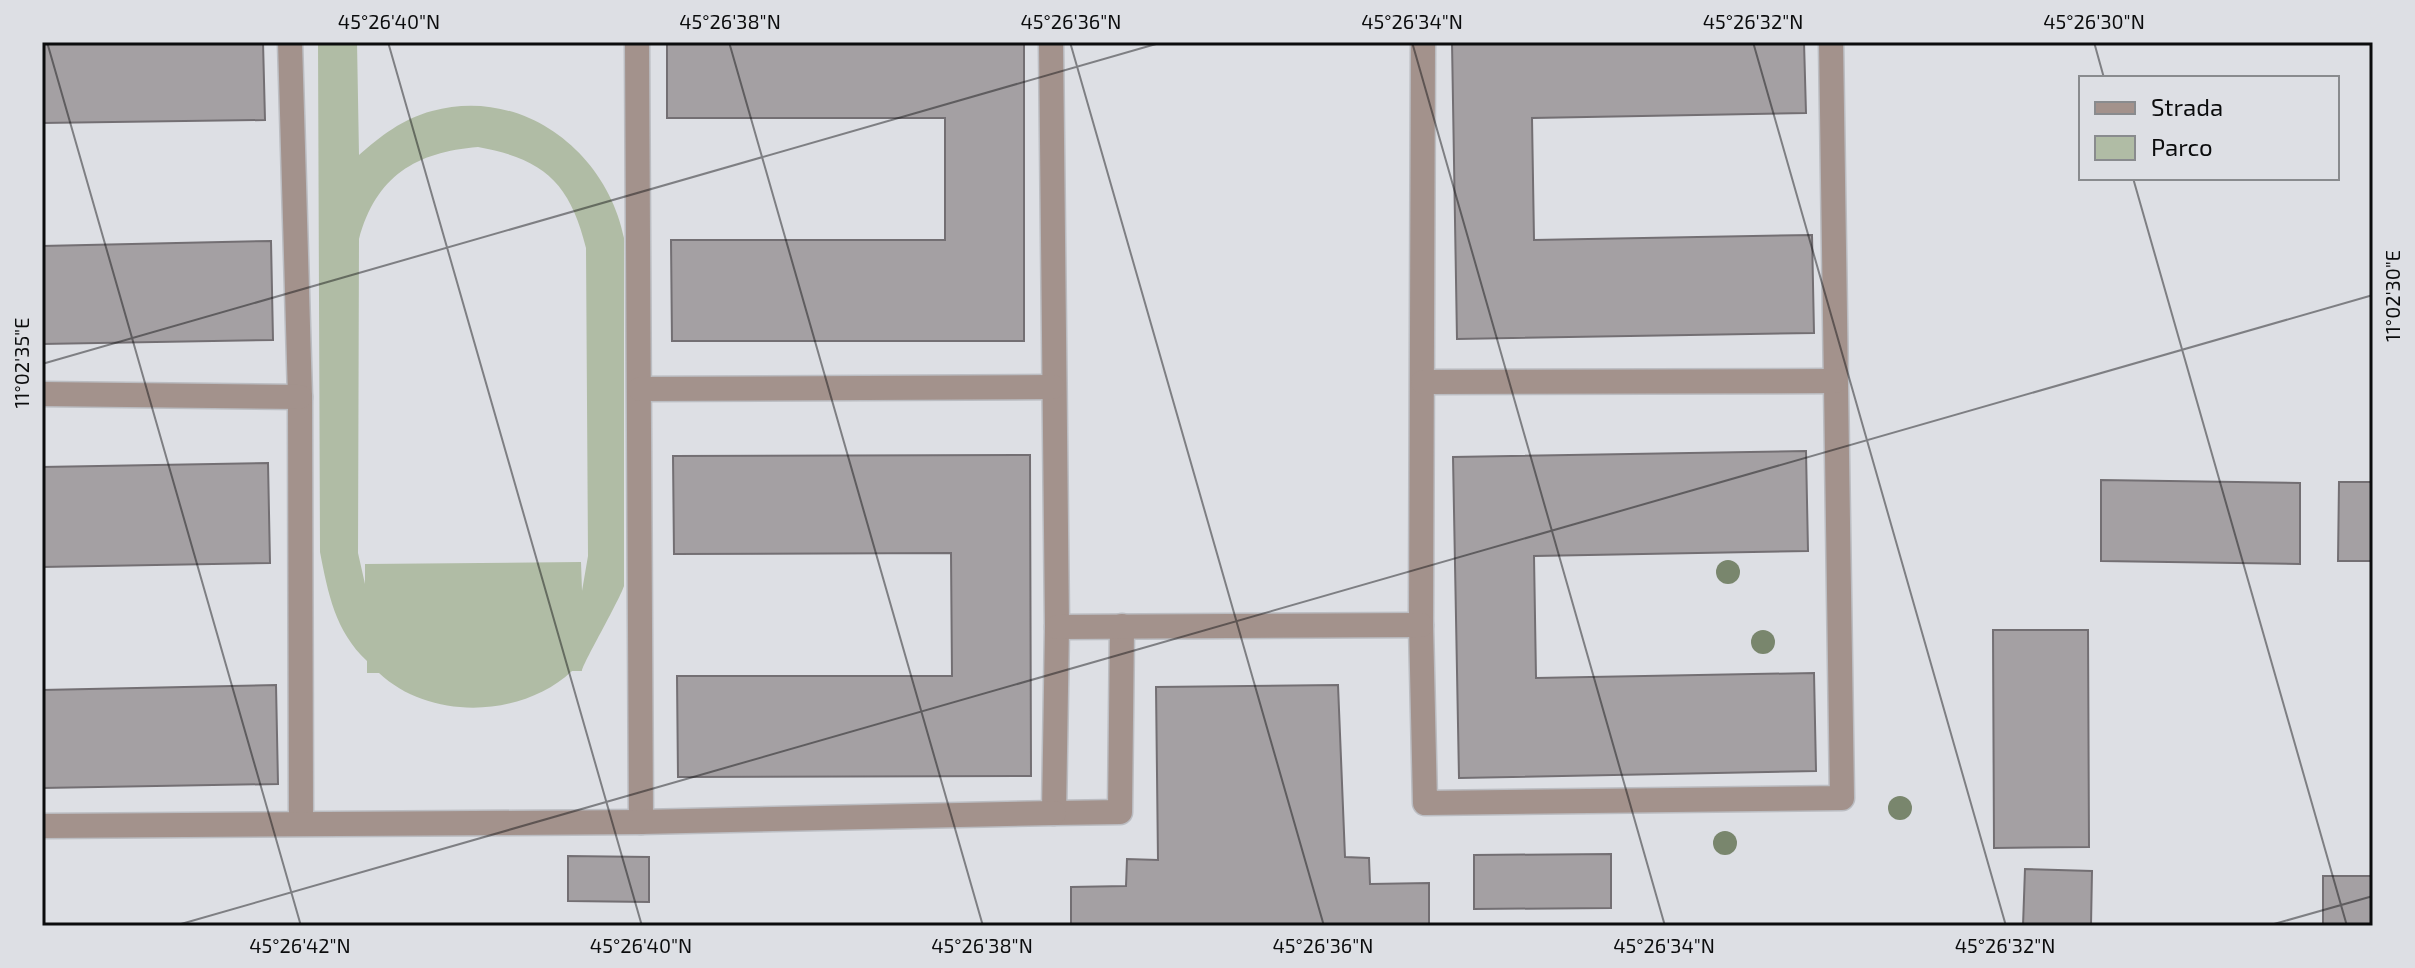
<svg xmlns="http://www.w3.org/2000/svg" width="2415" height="968" font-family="'Exo 2',sans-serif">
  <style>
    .green { fill: #b0bca5; fill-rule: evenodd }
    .building { fill: #a4a0a3; stroke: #736f73; stroke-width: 2 }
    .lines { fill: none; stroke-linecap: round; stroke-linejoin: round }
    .minor-casing { stroke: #bbbdc2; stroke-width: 27 }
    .minor { stroke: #a3928c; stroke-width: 24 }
    .tree { fill: #79866d }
    .ticks { fill: none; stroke: #0b0c0d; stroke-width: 2; stroke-opacity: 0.45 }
    .neatline { fill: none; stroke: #0b0c0d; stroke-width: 3 }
    .ticks-label { font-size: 20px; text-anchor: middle; fill: #0b0c0d }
  </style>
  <rect width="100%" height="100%" fill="#dddfe4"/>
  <path class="green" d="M318,42H357L359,155C381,136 402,119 432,111C522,86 607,152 624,238V586C618,603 582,665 582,671H572C522,718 430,721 379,673H367V661C335,631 328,593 320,552ZM478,147C544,159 570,183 586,248L588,556L582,591L581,562L365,564V584L358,553L359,239C376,176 416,152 478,147Z"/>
  <g class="building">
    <polygon points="42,42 263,42 265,120 42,123"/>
    <polygon points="667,42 1024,42 1024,341 672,341 671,240 945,240 945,118 667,118"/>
    <polygon points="1452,42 1804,42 1806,113 1532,118 1534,240 1812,235 1814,333 1457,339"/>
    <polygon points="271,241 273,340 42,344 42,246"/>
    <polygon points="1806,451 1808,551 1534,556 1536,678 1814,673 1816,771 1459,778 1453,457"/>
    <polygon points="1030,455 1031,776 678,777 677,676 952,676 951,553 674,554 673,456"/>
    <polygon points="268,463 270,563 42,567 42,467"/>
    <polygon points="2101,480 2300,483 2300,564 2101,561"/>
    <polygon points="2339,482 2373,482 2373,561 2338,561"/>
    <polygon points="1993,630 2088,630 2089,847 1994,848"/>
    <polygon points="276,685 278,784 42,788 42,690"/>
    <polygon points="1338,685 1345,857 1369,858 1370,884 1429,883 1429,926 1071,926 1071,887 1126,886 1127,859 1158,860 1156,687"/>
    <polygon points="1611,854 1611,908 1474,909 1474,855"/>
    <polygon points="568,856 649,857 649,902 568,901"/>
    <polygon points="2025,869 2092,871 2091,926 2023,926"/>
    <rect x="2323" y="876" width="50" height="50"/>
  </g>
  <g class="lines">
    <g class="minor-casing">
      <g id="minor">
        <polyline points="290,42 300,397 301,821"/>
        <polyline points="637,42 641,822"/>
        <polyline points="1051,42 1057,627 1054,813 1120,812 1122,626"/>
        <polyline points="1423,42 1421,625 1425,803 1842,798 1831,42"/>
        <polyline points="1423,382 1835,381"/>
        <polyline points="640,389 1053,387"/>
        <polyline points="42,394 300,397"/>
        <polyline points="1057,627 1421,625"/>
        <polyline points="42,826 641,822 1054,813"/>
      </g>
    </g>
    <use href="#minor" class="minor"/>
  </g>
  <g class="tree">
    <circle cx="1728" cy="572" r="12"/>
    <circle cx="1763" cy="642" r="12"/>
    <circle cx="1900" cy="808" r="12"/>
    <circle cx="1725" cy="843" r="12"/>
  </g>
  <path class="ticks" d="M47,42L301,926M388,42L642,926M729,42L983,926M1070,42L1324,926M1412,42L1665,926M1753,42L2006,926M2094,42L2104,78M2133,178L2347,926M42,364L1163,42M174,926L2373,295M2267,926L2373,896"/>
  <rect width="2415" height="968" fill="none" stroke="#dddfe4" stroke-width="88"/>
  <rect x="2079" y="76" width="260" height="104" fill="#dddfe4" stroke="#898b8e" stroke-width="2"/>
  <rect x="2095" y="102" width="40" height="12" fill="#a3928c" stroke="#898b8e" stroke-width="2"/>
  <text x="2151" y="116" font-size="24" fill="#0b0c0d">Strada</text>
  <rect x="2095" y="136" width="40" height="24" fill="#b0bca5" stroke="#898b8e" stroke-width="2"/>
  <text x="2151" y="156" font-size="24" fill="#0b0c0d">Parco</text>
  <rect x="44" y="44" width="2327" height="880" class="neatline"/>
  <g class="ticks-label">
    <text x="389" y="29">45°26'40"N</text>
    <text x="730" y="29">45°26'38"N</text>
    <text x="1071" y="29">45°26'36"N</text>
    <text x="1412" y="29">45°26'34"N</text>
    <text x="1753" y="29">45°26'32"N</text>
    <text x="2094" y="29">45°26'30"N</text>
    <text transform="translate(2393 296) rotate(-90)" y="7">11°02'30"E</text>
    <text transform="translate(22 363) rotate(-90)" y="7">11°02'35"E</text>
    <text x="300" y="953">45°26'42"N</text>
    <text x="641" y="953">45°26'40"N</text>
    <text x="982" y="953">45°26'38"N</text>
    <text x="1323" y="953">45°26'36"N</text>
    <text x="1664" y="953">45°26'34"N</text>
    <text x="2005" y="953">45°26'32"N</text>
  </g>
</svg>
